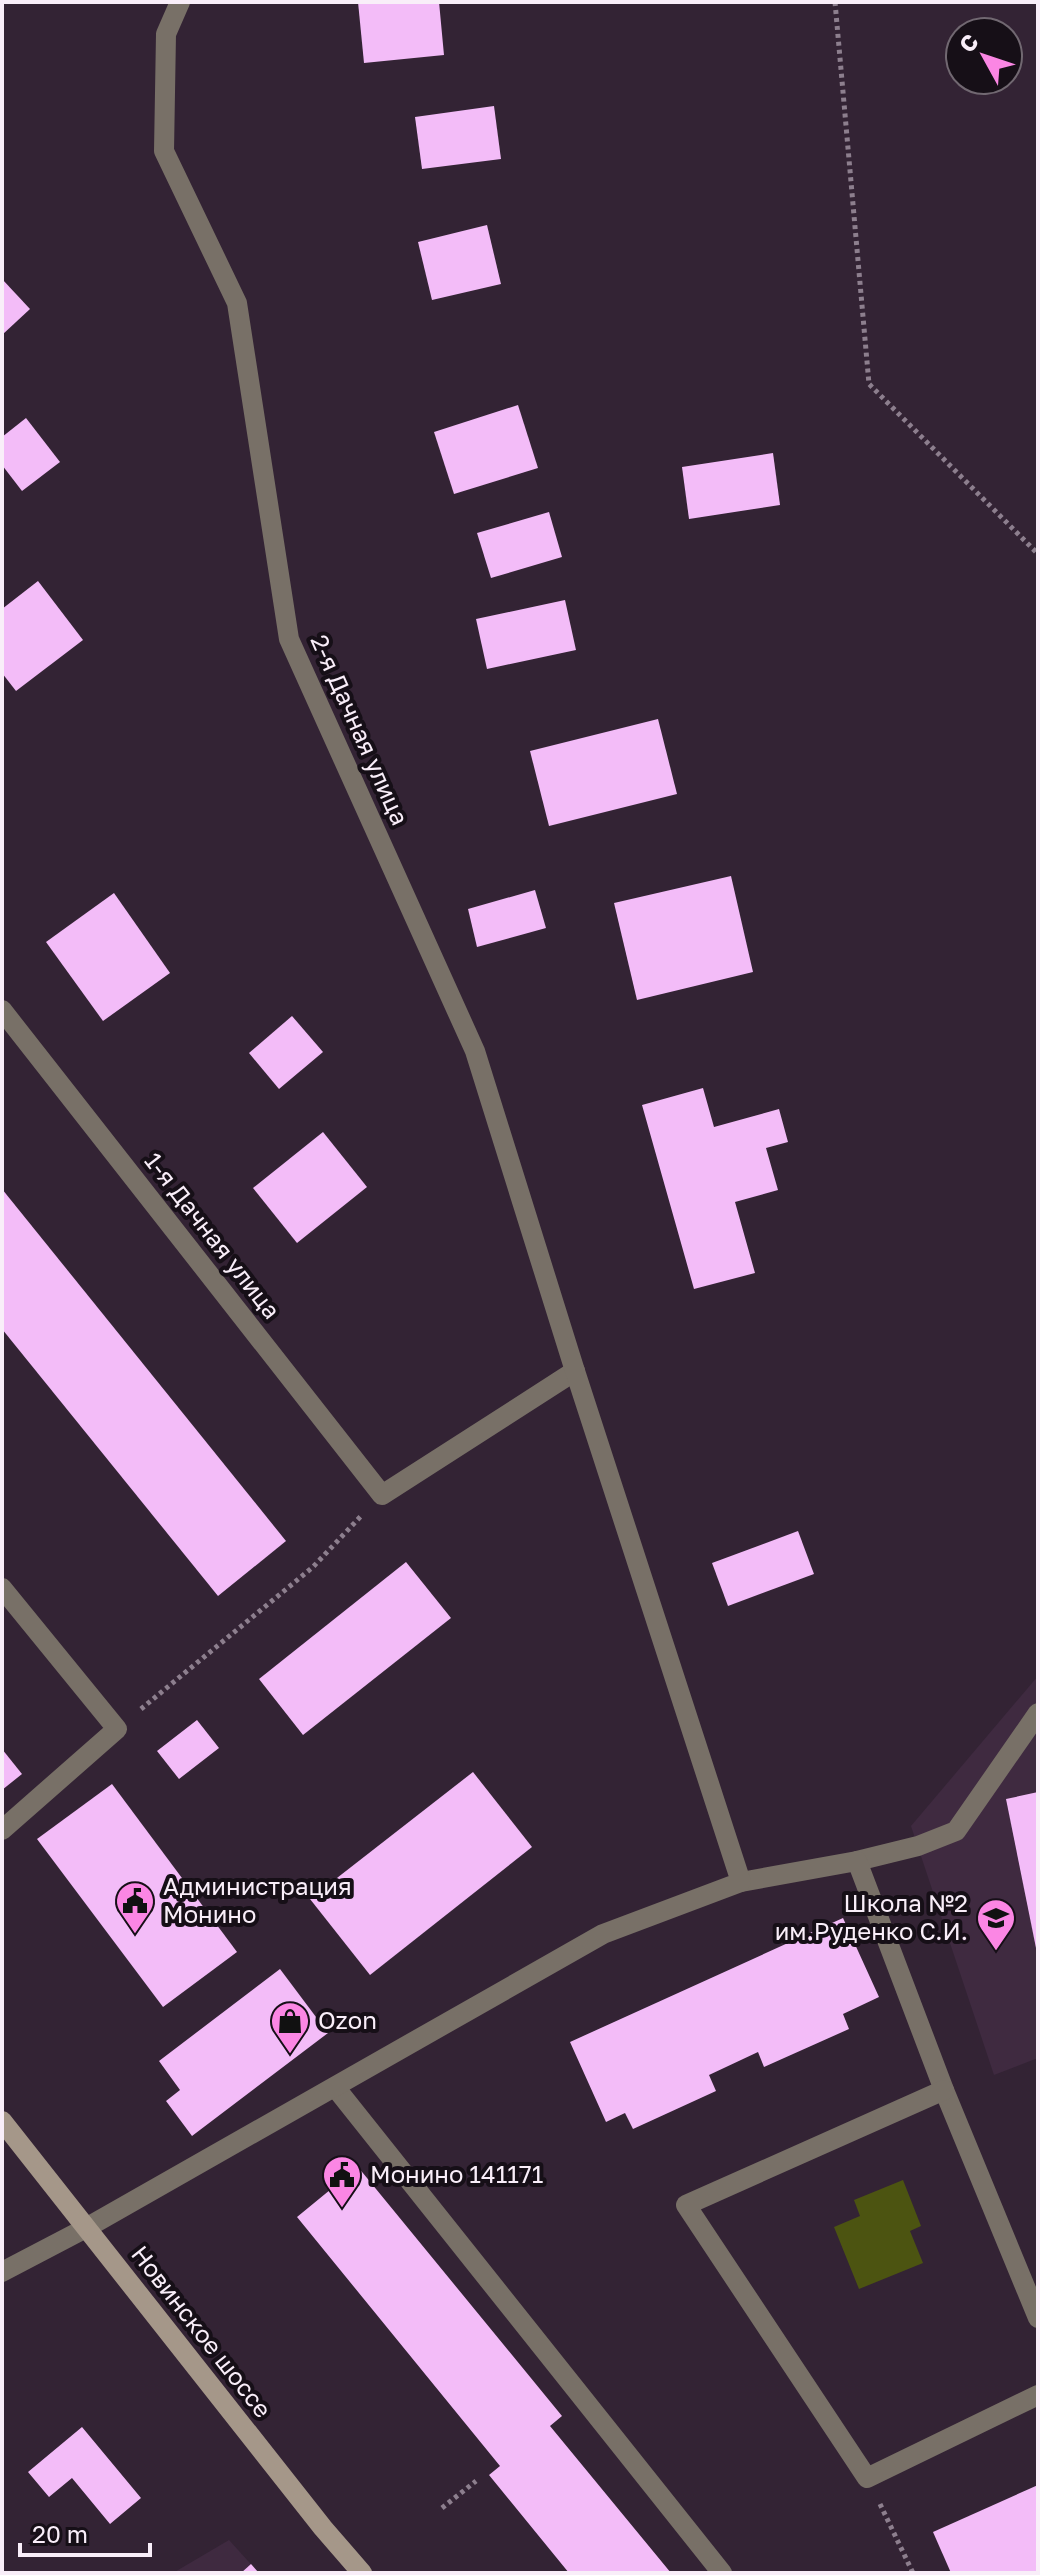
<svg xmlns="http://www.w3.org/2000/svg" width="1040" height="2575" font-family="'Golos Text',sans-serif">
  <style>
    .built { fill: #3f2a40 }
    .green { fill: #4c5411 }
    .building { fill: #f3bcf8 }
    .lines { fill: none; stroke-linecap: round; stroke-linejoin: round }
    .path { stroke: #8d7f8e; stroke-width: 5; stroke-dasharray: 4 4; stroke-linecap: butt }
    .lane { stroke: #787067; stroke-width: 20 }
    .street { stroke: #787067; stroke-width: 20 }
    .secondary { stroke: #a59789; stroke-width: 20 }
    .labels { text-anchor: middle; stroke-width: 8; stroke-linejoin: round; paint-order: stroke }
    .street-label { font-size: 24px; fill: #f9eef9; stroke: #160f17 }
    .poi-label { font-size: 24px; fill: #f9eef9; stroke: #160f17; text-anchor: start }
  </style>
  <rect width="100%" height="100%" fill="#332334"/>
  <g class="built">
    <polygon points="1038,1676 1038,2058 994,2075 911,1826"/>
    <polygon points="229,2540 259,2573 173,2573"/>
  </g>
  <polygon class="green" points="903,2180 921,2226 910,2231 923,2263 859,2289 834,2227 860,2216 854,2200"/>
  <g class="building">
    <polygon points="358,2 439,2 444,55 364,63"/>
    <polygon points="494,106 501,159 422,169 415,117"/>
    <polygon points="487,225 501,284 432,300 418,242"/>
    <polygon points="2,279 30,309 2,335"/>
    <polygon points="518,405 538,468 454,494 434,432"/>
    <polygon points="26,418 60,462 22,491 2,465 2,437"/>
    <polygon points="773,453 780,505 689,519 682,467"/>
    <polygon points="549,512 562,557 491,578 477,533"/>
    <polygon points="38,581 83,640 16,691 2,673 2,609"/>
    <polygon points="565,600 576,650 487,669 476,619"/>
    <polygon points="658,719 677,794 549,826 530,751"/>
    <polygon points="731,876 753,972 637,1000 614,903"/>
    <polygon points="535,890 546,928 477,947 468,909"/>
    <polygon points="114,893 170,973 103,1021 46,942"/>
    <polygon points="292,1016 323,1052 279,1089 249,1053"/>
    <polygon points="703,1088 714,1127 779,1109 788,1142 766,1148 778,1190 735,1202 755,1273 694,1289 642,1105"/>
    <polygon points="323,1132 367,1187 297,1243 253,1188"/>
    <polygon points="2,1189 286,1541 218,1596 2,1329"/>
    <polygon points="798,1531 814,1574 728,1606 712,1563"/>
    <polygon points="406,1562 451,1618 303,1735 259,1679"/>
    <polygon points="197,1720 219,1748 179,1779 157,1751"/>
    <polygon points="2,1749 22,1774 2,1790"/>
    <polygon points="473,1772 532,1847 370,1975 310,1899"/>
    <polygon points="112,1784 237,1952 163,2007 37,1839"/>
    <polygon points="1038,1792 1038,1953 1037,1953 1006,1799"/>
    <polygon points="843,1918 879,1997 843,2014 849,2029 764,2067 758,2052 709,2075 716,2091 633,2129 625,2113 606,2122 570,2042"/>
    <polygon points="280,1969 328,2033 192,2136 166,2101 180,2090 159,2061"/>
    <polygon points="358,2167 562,2416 550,2426 671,2573 569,2573 489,2475 500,2466 297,2217"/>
    <polygon points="82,2427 141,2498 110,2524 72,2478 49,2497 28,2472"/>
    <polygon points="1038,2485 1038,2573 951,2573 933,2532"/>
    <polygon points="251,2564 259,2573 241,2573"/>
  </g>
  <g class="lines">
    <g class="path">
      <polyline points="835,2 869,384 1038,554"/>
      <polyline points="141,1709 313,1567 362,1515"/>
      <polyline points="880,2504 913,2573"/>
      <polyline points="442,2508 476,2481"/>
    </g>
    <g class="lane">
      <polyline points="2,1588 117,1729 2,1830"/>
      <polyline points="857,1861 918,1846 956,1831 1038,1713"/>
      <polyline points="741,1882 857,1861 944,2090 1038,2318"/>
      <polyline points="335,2087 722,2573"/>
      <polyline points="944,2090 686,2205 867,2478 1038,2395"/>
    </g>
    <g class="street">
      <polyline points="2,1010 382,1495 575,1371"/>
      <polyline points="2,2272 86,2228 603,1934 741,1882 575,1371 475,1051 289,639 237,303 164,151 166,34 180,2"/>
    </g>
    <polyline class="secondary" points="2,2121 323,2528 362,2573"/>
  </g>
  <defs>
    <g id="civic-pin" transform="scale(2)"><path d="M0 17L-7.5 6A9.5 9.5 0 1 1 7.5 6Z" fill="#fb86e4" stroke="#160f17"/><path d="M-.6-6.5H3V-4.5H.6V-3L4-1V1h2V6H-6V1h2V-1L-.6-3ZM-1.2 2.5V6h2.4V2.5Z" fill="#111"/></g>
    <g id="school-pin" transform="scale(2)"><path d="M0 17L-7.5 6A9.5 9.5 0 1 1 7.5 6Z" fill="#fb86e4" stroke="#160f17"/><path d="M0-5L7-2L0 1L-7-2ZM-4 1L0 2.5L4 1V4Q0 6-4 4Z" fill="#111"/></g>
    <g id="shop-pin" transform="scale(2)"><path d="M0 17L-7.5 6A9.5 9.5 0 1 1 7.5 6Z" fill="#fb86e4" stroke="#160f17"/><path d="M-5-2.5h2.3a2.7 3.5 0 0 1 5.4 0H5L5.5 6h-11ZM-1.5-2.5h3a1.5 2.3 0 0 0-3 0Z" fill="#111"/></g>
  </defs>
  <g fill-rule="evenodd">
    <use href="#civic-pin" x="135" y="1901"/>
    <use href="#school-pin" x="996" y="1918"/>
    <use href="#shop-pin" x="290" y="2021"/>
    <use href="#civic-pin" x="342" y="2175"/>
  </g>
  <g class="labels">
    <g class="street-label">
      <text transform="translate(359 730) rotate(66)" y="8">2-я Дачная улица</text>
      <text transform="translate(212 1236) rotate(52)" y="8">1-я Дачная улица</text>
      <text transform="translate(201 2332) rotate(52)" y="8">Новинское шоссе</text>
    </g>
    <g class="poi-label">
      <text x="163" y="1895">Администрация<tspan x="163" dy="28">Монино</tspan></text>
      <text x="968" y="1912" text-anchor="end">Школа №2<tspan x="968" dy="28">им.Руденко С.И.</tspan></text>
      <text x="318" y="2029">Ozon</text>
      <text x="370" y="2183">Монино 141171</text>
    </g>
  </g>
  <rect width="1040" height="2575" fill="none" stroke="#f9eef9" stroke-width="8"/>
  <g transform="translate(984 56) rotate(310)"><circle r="38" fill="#160f17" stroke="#716871" stroke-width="2"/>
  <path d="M0-6L14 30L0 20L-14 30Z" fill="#fb86e4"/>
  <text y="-12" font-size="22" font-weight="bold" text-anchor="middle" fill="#f9eef9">С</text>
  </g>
  <path d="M20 2543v12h130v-12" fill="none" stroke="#f9eef9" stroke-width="4"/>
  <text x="32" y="2543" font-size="24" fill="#f9eef9" stroke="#160f17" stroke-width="6" paint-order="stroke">20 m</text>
</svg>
